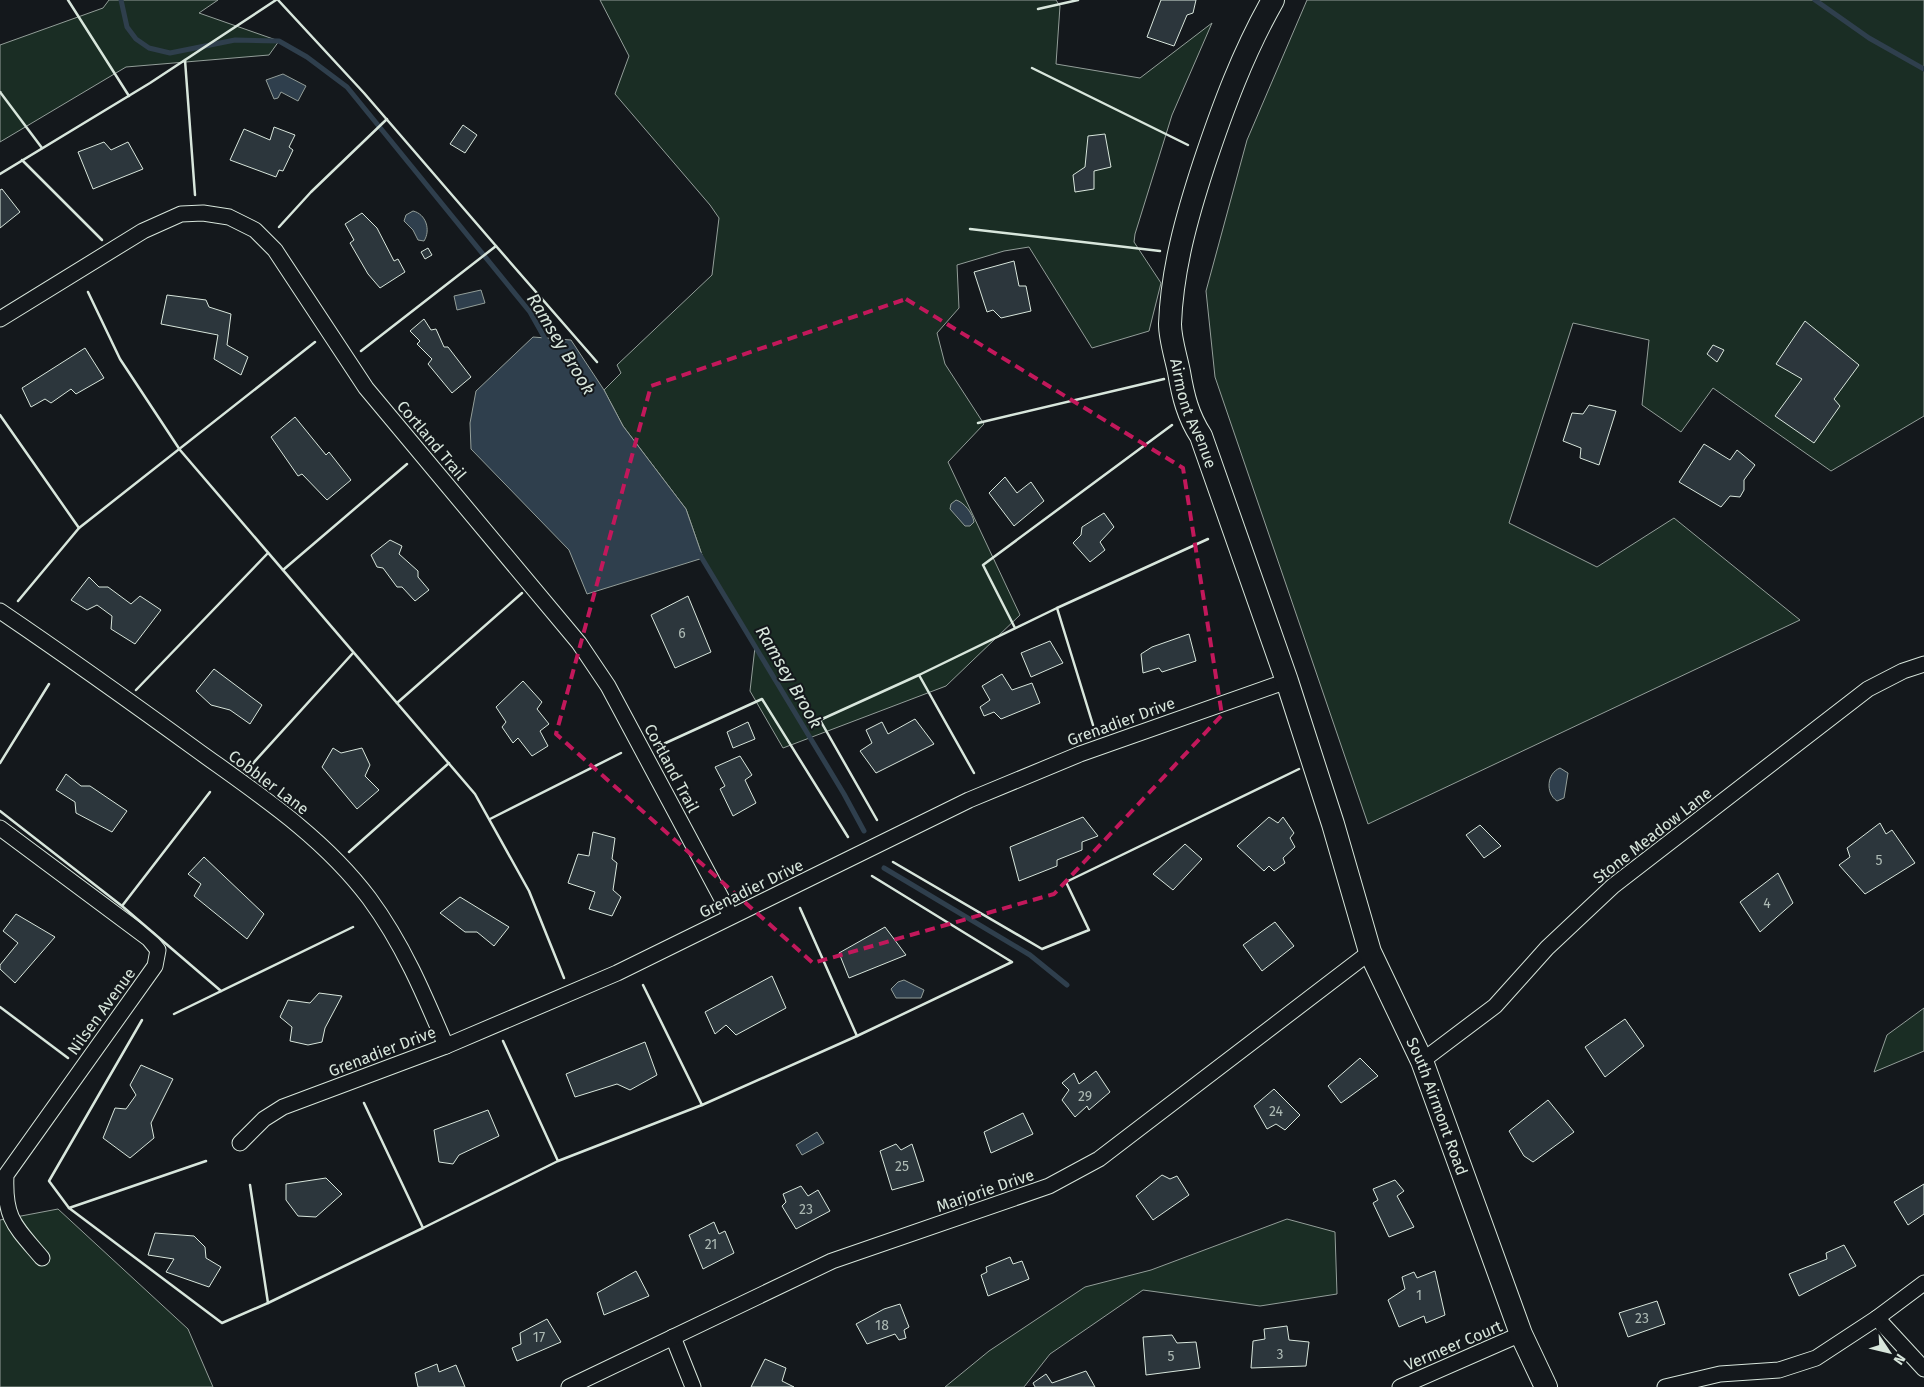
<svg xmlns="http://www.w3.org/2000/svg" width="1924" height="1387" font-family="'Fira Sans',sans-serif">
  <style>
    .green { fill: #1a2d24; stroke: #939e99 }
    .water { fill: #2f3f4d; stroke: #939e99 }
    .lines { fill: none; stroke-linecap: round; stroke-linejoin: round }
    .stream { stroke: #2f3f4d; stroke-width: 5 }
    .building { fill: #2c363c; stroke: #d8e6dc }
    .street-casing { stroke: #d8e6dc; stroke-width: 17 }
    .secondary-casing { stroke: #d8e6dc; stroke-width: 24 }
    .street { stroke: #14181c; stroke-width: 15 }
    .secondary { stroke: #14181c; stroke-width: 22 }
    .wall { stroke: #d8e6dc; stroke-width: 2.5 }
    .marked { fill: none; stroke: #c2185b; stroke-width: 4; stroke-dasharray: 10 6; stroke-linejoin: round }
    .labels { text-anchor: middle; stroke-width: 4; stroke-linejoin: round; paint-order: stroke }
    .number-label { font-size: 14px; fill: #adbab4 }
    .street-label { font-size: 16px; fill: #d8e6dc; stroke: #14181c }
    .water-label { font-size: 18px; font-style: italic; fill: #d8e6dc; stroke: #14181c }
  </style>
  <rect width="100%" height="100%" fill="#14181c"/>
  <g class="green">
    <polygon points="109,0 218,0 199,13 279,41 269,55 126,67 0,142 0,45 103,8"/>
    <polygon points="600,0 1056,0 1060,6 1056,64 1140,78 1212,23 1172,115 1135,234 1134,242 1161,283 1149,331 1092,348 1029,247 1004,251 957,265 959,308 937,333 945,364 984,424 948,462 1020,615 946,686 783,748 750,691 755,647 703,558 686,509 623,426 604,390 621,373 617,365 712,275 719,218 710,205 615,94 629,56"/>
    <polygon points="1307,0 1924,0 1924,416 1831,471 1713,388 1681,432 1642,405 1649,340 1573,323 1509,523 1597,567 1674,518 1800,620 1368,824 1215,377 1206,291 1247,140"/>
    <polygon points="1924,1008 1924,1051 1874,1072 1887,1035"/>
    <polygon points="58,1209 188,1329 213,1387 0,1387 0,1220"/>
    <polygon points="1287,1219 1335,1232 1337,1294 1260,1306 1143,1290 1050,1354 1024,1387 945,1387 989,1351 1085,1287 1151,1270"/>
  </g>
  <g class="water">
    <polygon points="283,74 306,86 298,101 281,92 278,98 274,99 266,80"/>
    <path d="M413,211C426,214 431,230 424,241L418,240L413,230L404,221L406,215Z"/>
    <polygon points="481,290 485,303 457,310 454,296"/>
    <polygon points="533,337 571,340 604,390 623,426 686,509 703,558 587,594 569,550 471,449 470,423 476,391"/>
    <path d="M956,500C964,502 973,514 974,522L970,526H965L950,509L951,504Z"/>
    <path d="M1560,768L1568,773L1564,798L1557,801C1545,793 1547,773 1560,768Z"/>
    <polygon points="904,980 924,990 921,998 896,998 891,989 898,982"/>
    <polygon points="817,1132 824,1143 802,1155 796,1145"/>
  </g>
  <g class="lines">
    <g class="stream">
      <polyline points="121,0 127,27 136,39 149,48 170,53 235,40 279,41 307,57 347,87 530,312 548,344"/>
      <polyline points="1815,0 1869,38 1924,69"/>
      <polyline points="700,555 844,794 864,831"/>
      <polyline points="884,868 1030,955 1067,985"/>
    </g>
  </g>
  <g class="building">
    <polygon points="1161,0 1196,0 1193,13 1187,15 1174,46 1147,37"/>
    <polygon points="463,125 477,135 465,153 450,144"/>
    <polygon points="274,127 295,135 289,147 293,150 283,171 279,170 276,177 230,160 244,129 270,140"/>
    <polygon points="1105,134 1111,167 1094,171 1094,189 1075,192 1073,175 1085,167 1088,136"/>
    <polygon points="104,142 111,150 128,142 143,169 93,189 78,152"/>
    <polygon points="2,189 20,212 0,228 0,190"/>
    <polygon points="362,213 377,228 394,261 398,259 405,272 380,288 368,274 350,243 354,240 345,224"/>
    <polygon points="428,248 432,255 425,259 421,252"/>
    <polygon points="1014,261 1019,286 1026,286 1031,311 1001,318 993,310 987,312 974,272"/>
    <polygon points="167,295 206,300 209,307 231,314 227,345 248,357 241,375 214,359 218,335 161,324"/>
    <polygon points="424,319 431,330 436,329 444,347 448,347 471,377 452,393 428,364 432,359 417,344 420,341 410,331"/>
    <polygon points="1805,321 1859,365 1834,399 1840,406 1814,443 1775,416 1802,379 1776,364"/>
    <polygon points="1713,345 1724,350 1717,362 1707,354"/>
    <polygon points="85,348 104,378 76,394 71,389 51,403 45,399 31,407 22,388"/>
    <polygon points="1589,405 1616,411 1599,465 1580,458 1581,448 1563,441 1572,413 1583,414"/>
    <polygon points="295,417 326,455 329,452 351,480 327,500 302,474 298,476 271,437"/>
    <polygon points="1704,444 1730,460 1737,450 1755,465 1744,480 1744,490 1740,497 1730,496 1721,507 1679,482"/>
    <polygon points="1005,477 1017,493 1031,482 1044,501 1014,526 989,493"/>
    <polygon points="1104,513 1114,527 1100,542 1105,550 1090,562 1073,543 1081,535 1082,527"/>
    <polygon points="390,540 402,546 399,554 418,571 418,577 429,590 415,601 402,587 397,587 383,568 377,567 371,555"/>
    <polygon points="89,577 99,587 108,587 131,604 140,596 161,610 135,644 111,629 112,616 97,605 87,610 71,600"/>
    <polygon points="688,596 711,652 675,668 651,615"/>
    <polygon points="1189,634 1196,661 1162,672 1159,668 1143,673 1141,654 1152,647"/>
    <polygon points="1050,641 1063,663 1031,677 1021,653"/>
    <polygon points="214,669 262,705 250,724 230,710 211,705 196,691"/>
    <polygon points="1002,674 1012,690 1032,683 1040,703 1001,719 994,712 984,716 980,707 990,700 982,686"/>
    <polygon points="523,681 542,702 537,709 549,724 540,731 548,746 532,756 518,738 513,743 502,727 506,722 496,707"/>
    <polygon points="915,719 934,744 876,773 860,751 872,743 866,730 882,722 888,734"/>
    <polygon points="748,722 755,739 733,748 727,732"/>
    <polygon points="333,748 341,753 362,748 370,765 365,776 379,790 357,809 322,767"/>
    <polygon points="740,756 752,775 745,780 756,803 733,816 720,789 725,786 715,767"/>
    <polygon points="66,774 81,786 90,786 127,811 112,832 76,813 75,802 56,790"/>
    <polygon points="1083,817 1098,836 1082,842 1082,850 1057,860 1057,866 1019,881 1010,847"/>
    <polygon points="1269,817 1278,823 1283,817 1294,833 1290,838 1295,847 1283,858 1285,863 1274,871 1269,866 1264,871 1237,846"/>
    <polygon points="1880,823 1886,834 1892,830 1915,863 1865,894 1839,865 1850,857 1847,848"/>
    <polygon points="1480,825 1501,846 1484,858 1466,835"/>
    <polygon points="593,832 615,838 612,859 617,863 613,890 621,897 612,916 589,909 595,892 568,883 578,854 589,856"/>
    <polygon points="1185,844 1202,859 1173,890 1153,874"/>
    <polygon points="204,857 264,914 247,939 194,896 201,884 188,874"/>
    <polygon points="1778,873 1793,903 1760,932 1740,902"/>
    <polygon points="460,897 509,927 494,946 477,932 465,932 440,913"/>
    <polygon points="16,914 55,937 15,983 0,969 0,965 18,943 3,931"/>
    <polygon points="1275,922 1294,946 1262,971 1243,945"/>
    <polygon points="885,927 906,955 849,978 839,953"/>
    <polygon points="772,976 786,1008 736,1035 726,1025 715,1034 705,1012"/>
    <polygon points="319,993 342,996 325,1028 322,1042 308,1045 290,1041 292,1027 280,1017 288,1000 310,1003"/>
    <polygon points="1625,1019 1644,1046 1605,1077 1585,1047"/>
    <polygon points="645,1042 657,1075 630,1090 617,1084 575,1097 566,1074"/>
    <polygon points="1360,1058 1378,1076 1341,1103 1328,1086"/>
    <polygon points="141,1065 173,1079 151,1123 154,1138 130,1158 103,1138 115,1108 126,1109 136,1095 130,1085"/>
    <polygon points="1096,1071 1110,1092 1089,1110 1087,1106 1075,1117 1062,1100 1069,1090 1062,1083 1074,1073 1079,1084"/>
    <polygon points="1274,1089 1300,1115 1285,1130 1276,1124 1267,1129 1254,1106"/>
    <polygon points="1548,1100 1574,1132 1533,1162 1524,1156 1509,1131"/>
    <polygon points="488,1110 499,1136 459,1155 453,1164 439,1162 434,1130"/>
    <polygon points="1023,1113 1033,1134 991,1153 984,1132"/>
    <polygon points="896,1144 901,1150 912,1144 924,1181 892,1190 880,1151"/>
    <polygon points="1162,1175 1170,1179 1177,1176 1189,1195 1153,1220 1136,1196"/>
    <polygon points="326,1178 342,1194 316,1217 298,1216 286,1200 286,1184"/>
    <polygon points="1395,1180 1404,1191 1397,1196 1414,1227 1389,1237 1373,1203 1378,1200 1373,1189"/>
    <polygon points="1924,1184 1924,1214 1908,1225 1894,1202"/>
    <polygon points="801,1186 808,1196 818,1190 830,1211 796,1229 782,1206 786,1202 783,1194"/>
    <polygon points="714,1222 719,1234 725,1231 734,1253 703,1269 689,1235"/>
    <polygon points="155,1233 194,1236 205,1247 206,1258 221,1267 209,1287 166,1272 174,1259 148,1255"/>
    <polygon points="1844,1245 1856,1266 1799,1296 1789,1274 1827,1259 1826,1253"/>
    <polygon points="1010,1257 1013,1264 1022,1261 1029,1279 988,1296 981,1275 987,1272 986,1267"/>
    <polygon points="636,1271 649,1296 604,1315 597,1293"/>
    <polygon points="1435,1271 1445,1315 1426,1323 1424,1316 1399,1327 1388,1300 1405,1289 1402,1277 1414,1272 1417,1278"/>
    <polygon points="1657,1301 1665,1324 1628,1337 1619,1313"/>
    <polygon points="900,1304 909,1327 904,1330 906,1338 899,1340 895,1334 867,1344 856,1324 884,1309"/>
    <polygon points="547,1319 561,1342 517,1361 512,1348 521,1344 520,1333"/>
    <polygon points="1287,1326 1289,1340 1309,1342 1306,1366 1251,1368 1253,1341 1265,1339 1264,1329"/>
    <polygon points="1172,1335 1177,1343 1196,1342 1200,1368 1146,1375 1143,1337"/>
    <polygon points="765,1359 786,1368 782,1381 794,1387 751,1387"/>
    <polygon points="437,1364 439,1372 456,1365 465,1387 418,1387 415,1373"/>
    <polygon points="1086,1371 1095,1387 1035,1387 1033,1383 1046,1374 1052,1383"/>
  </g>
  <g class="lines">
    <g class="street-casing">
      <g id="street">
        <polyline points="0,319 143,231 181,214 203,213 229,217 255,230 275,250 366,388 579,643 608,686 731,916"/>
        <path d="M0,611C68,657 135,705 201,753C261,796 324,838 369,898C403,944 424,994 446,1046"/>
        <path d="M0,828L149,939L158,950L155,966L6,1175C4,1219 15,1226 42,1258"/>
        <polyline points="1422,1061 1495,1006 1547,948 1613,886 1868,689 1903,671 1924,664"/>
        <polyline points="240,1143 264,1119 283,1107 446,1046 617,973 969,800 1080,754 1287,681"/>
        <polyline points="1877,1318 1924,1369"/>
        <polyline points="673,1337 693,1387"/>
        <polyline points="569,1387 832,1261 1049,1186 1099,1159 1370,952"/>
        <polyline points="1400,1387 1521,1334"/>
        <polyline points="1665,1387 1720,1374 1779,1370 1816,1358 1877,1318 1924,1283"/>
      </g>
    </g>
    <g class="secondary-casing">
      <g id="secondary">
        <path id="s1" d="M1273,0C1243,53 1223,107 1204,164C1187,216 1172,269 1170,324C1170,339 1176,357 1179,372C1183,396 1188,416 1201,436L1287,681L1333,824L1370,952L1422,1061L1521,1334L1546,1387"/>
      </g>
    </g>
    <use href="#street" class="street"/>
    <use href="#secondary" class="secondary"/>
    <g class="wall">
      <polyline points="68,0 129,96"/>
      <polyline points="278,0 364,93 496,246"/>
      <polyline points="1038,9 1078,0"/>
      <polyline points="185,60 195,195"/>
      <polyline points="1032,68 1188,145"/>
      <polyline points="0,92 42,148"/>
      <polyline points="22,160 102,240"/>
      <polyline points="0,174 150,83 276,0"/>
      <polyline points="279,227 311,192 387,119"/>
      <polyline points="970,229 1160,251"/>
      <polyline points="88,292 120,359 180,450 475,794 529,891 564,978"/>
      <polyline points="361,351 496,246 597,362"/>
      <polyline points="0,415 79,528"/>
      <polyline points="978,423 1164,379"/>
      <polyline points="283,570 407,464"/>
      <polyline points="18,601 79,528 315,342"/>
      <polyline points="1015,628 983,565 1172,425"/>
      <polyline points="136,690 268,553"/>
      <polyline points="397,703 522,593"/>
      <polyline points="1093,725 1057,608 1208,539"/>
      <polyline points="659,746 762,699 848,837"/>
      <polyline points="0,763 49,684"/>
      <polyline points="246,771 353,653"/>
      <polyline points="974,773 919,675 1057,608"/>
      <polyline points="0,811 122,906 221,991"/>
      <polyline points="490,819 621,753"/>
      <polyline points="877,820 820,720 919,675"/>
      <polyline points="349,852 449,763"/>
      <polyline points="893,862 1042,949 1089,930 1066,882 1299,769"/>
      <polyline points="122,906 210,792"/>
      <polyline points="800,908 857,1036 1012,962 872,876"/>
      <polyline points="643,985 702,1105 857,1036"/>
      <polyline points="0,1007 68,1058"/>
      <polyline points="174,1014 353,927"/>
      <polyline points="503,1041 558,1161 702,1105"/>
      <polyline points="364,1103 423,1228 558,1161"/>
      <polyline points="206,1161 69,1208 222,1323 268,1303"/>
      <polyline points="250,1185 268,1303 423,1228"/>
      <polyline points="69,1208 49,1181 142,1020"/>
    </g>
  </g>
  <path class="marked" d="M906,299L1183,468L1222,715L1054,894L813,963L556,734L651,386Z"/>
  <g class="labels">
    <g class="number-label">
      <text x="682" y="638">6</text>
      <text x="1879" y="865">5</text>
      <text x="1767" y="908">4</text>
      <text x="1085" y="1101">29</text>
      <text x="1276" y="1116">24</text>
      <text x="902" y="1171">25</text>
      <text x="806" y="1214">23</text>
      <text x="711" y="1249">21</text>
      <text x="1419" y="1300">1</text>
      <text x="1642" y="1323">23</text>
      <text x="882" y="1330">18</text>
      <text x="539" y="1342">17</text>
      <text x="1280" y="1359">3</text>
      <text x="1171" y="1361">5</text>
    </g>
    <g class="street-label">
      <text dy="6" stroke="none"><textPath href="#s1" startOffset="435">Airmont Avenue</textPath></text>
      <text transform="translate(432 440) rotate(50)" y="6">Cortland Trail</text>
      <text transform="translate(1121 721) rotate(-20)" y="6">Grenadier Drive</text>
      <text transform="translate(672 768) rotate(62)" y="6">Cortland Trail</text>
      <text transform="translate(269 782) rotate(37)" y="6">Cobbler Lane</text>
      <text transform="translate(1652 835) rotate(-38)" y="6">Stone Meadow Lane</text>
      <text transform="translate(751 888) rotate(-26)" y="6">Grenadier Drive</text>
      <text transform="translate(101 1011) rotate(-54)" y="6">Nilsen Avenue</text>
      <text transform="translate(382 1051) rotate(-21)" y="6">Grenadier Drive</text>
      <text dy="6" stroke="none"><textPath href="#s1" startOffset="1171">South Airmont Road</textPath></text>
      <text transform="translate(985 1190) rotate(-19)" y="6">Marjorie Drive</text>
      <text transform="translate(1453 1345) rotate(-23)" y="6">Vermeer Court</text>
    </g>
    <g class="water-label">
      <text transform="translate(561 344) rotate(59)" y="6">Ramsey Brook</text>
      <text transform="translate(789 677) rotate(60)" y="6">Ramsey Brook</text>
    </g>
  </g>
  <g transform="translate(1889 1352) rotate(125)" stroke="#14181c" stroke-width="4" paint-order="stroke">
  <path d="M0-4L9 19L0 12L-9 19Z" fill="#d8e6dc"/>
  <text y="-8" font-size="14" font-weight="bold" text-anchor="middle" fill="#d8e6dc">N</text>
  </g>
</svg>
